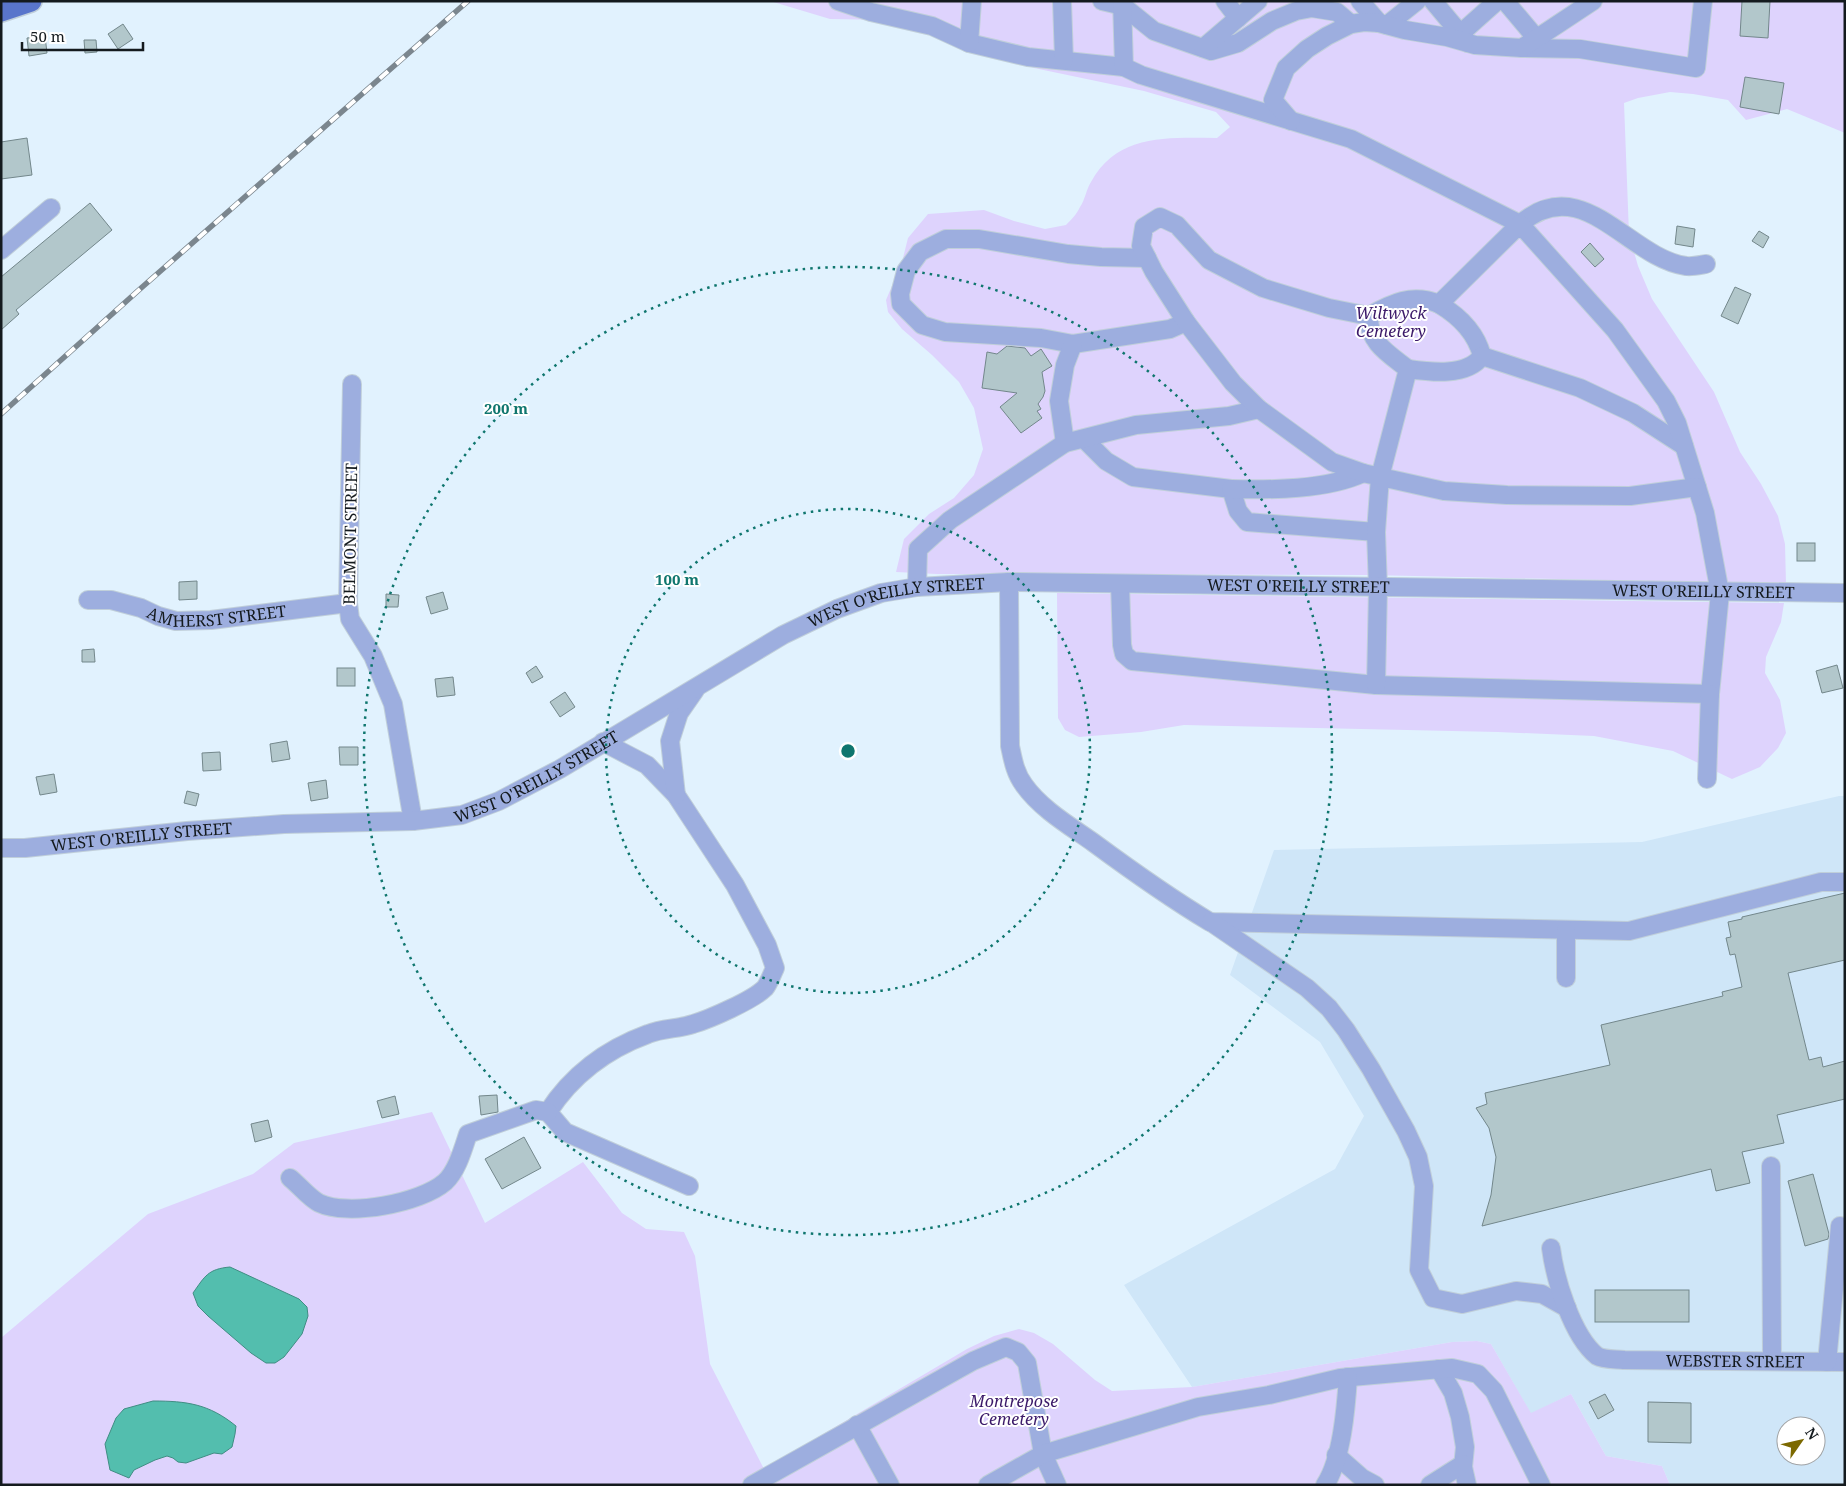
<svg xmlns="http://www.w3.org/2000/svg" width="1846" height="1486" font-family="'Noto Serif',serif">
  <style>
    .built { fill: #cfe6f8; fill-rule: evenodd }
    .green { fill: #ded3fd }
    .water { fill: #53beae; stroke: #408d83 }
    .building { fill: #b2c7cb; stroke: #73878b }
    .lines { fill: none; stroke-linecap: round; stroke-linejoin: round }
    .minor-casing { stroke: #c0cfda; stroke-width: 20 }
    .major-casing { stroke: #c0cfda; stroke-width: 24 }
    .minor { stroke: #9daedf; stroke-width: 18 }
    .major { stroke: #5975cb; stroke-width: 21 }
    .rail-casing { stroke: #7b868e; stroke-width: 5.5 }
    .rail { stroke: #fff; stroke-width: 4; stroke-dasharray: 11; stroke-linecap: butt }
    .ring { fill: none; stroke: #0f766e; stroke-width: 2.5; stroke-dasharray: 2.5 5 }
    .labels { text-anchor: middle; stroke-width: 4; stroke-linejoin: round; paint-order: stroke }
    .park-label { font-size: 16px; font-style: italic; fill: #3b1969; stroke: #fff }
    .street-label { font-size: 16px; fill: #141a1e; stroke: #fff }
    .centre { fill: #0f766e; stroke: #fff; stroke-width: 2.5 }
    .ring-label { font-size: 15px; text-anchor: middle; font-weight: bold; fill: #0f766e; stroke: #fff; stroke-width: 4; stroke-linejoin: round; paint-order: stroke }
  </style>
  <rect width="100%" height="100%" fill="#e1f2fe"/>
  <path class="built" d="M1839,796H1845V1485H1670L1662,1466L1606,1456L1571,1394L1531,1414L1491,1344L1477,1341L1452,1342L1192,1387L1124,1285L1335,1169L1364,1116L1320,1042L1230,975L1274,850L1642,842ZM1786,1426H1816V1456H1786Z"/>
  <g class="green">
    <path d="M770,1H1845V133L1787,109L1746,120L1728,100L1693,94L1670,92L1638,98L1624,103L1629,234L1638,266L1652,299L1714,392L1740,452L1761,484L1778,516L1785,544L1786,584L1370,575L937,574L896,572L904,539L929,514L954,498L974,475L983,449L974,408L959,382L932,355L902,329L888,312L886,300L902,262L908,238L928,214L984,210L1014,221L1045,229L1066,225C1071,220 1077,214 1080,207C1085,200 1086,190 1091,182C1118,133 1169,138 1217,138L1230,127L1216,112L1144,91L1034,68L1004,55L886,20L830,19Z"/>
    <polygon points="1057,593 1784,603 1781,622 1766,657 1765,673 1780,700 1786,733 1778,748 1760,767 1732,779 1673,751 1594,736 1498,732 1184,725 1141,732 1079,737 1065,730 1058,718"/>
    <polygon points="432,1112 485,1223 583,1162 622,1213 646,1229 684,1232 695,1256 710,1364 764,1469 967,1349 994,1336 1019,1329 1034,1333 1053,1344 1095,1380 1112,1391 1192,1387 1452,1342 1477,1341 1491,1344 1531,1413 1571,1394 1606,1456 1662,1466 1670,1485 1,1485 1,1338 148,1214 253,1174 294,1143"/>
  </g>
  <g class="water">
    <path d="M230,1267L299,1299L307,1307L308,1316L302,1334L284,1357L275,1363H266L251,1353L208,1316L198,1306L193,1293C205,1276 208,1269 230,1267Z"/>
    <path d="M153,1401C187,1401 209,1404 236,1426L235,1434L232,1447L222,1454L214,1453L186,1463L178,1462L173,1458L167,1456L155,1460L134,1470L129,1478L110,1470L105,1444L116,1418L124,1409Z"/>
  </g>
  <g class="building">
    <polygon points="1742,1 1770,1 1768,38 1740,36"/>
    <polygon points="123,24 133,39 118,49 108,34"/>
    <polygon points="45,36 47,53 29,56 27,38"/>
    <polygon points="84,40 96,40 97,52 85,53"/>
    <polygon points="1745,77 1784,83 1779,114 1740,107"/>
    <polygon points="27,138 32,175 1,179 1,142"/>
    <polygon points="90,203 112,230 16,310 19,314 1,330 1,277"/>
    <polygon points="1677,226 1695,229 1693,247 1675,244"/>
    <polygon points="1759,231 1769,237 1763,248 1752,241"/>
    <polygon points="1590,243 1604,259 1595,267 1581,252"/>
    <polygon points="1735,287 1751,294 1738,324 1721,316"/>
    <polygon points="1007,346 1025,348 1031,356 1041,349 1052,366 1042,372 1045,391 1043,397 1038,404 1041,409 1037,411 1042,418 1021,433 1000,407 1017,393 982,388 987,352 997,354"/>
    <rect x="1797" y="543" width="18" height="18"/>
    <polygon points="197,581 197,599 179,600 179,582"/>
    <polygon points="443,592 448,609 431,614 426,597"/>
    <polygon points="386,594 399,595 398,607 386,607"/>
    <polygon points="94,649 95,662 82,662 82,650"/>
    <polygon points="1837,665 1843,688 1822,693 1816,671"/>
    <polygon points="536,666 543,677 532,683 526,673"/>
    <rect x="337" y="668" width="18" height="18"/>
    <polygon points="453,677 455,695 437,697 435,679"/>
    <polygon points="565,692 575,707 560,717 550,702"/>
    <polygon points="287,741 290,759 272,762 270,744"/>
    <polygon points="339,747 358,747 358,765 340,765"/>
    <polygon points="220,752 221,770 203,771 202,753"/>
    <polygon points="54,774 57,792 40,795 36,777"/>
    <polygon points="326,780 328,798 311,801 308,783"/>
    <polygon points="187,791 199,794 196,806 184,803"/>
    <polygon points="1845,893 1845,960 1788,973 1809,1060 1821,1057 1823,1067 1845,1061 1845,1099 1777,1115 1784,1143 1742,1152 1750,1183 1716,1191 1711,1169 1482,1226 1491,1195 1496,1157 1489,1128 1476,1108 1487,1104 1485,1093 1610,1065 1601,1025 1723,996 1722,992 1742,987 1735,954 1730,955 1726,938 1731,937 1728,922 1742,919 1742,917"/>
    <polygon points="497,1095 498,1112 481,1115 479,1096"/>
    <polygon points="395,1096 399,1114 382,1118 377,1101"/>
    <polygon points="268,1120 272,1137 255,1142 251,1124"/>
    <polygon points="524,1137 541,1168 502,1189 485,1159"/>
    <polygon points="1813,1174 1829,1234 1828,1239 1805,1246 1788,1181"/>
    <rect x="1595" y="1290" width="94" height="32"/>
    <polygon points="1605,1394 1614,1410 1598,1419 1589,1402"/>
    <polygon points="1648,1402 1691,1403 1691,1443 1648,1442"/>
  </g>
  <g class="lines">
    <g class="minor-casing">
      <g id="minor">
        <polyline points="838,1 871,12 932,26 969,43 1028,57 1124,67"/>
        <polyline points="1062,1 1064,60"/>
        <polyline points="1102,1 1123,6 1154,31 1211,51 1238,43 1272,21 1296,11 1312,8 1337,12 1351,24"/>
        <path d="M1122,1L1124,67L1141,75L1351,139L1520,224C1583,170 1628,258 1686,266C1692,267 1700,265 1706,264"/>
        <polyline points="1225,1 1238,18"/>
        <polyline points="1360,1 1379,23"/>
        <polyline points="1433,1 1468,43"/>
        <polyline points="1505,1 1537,39"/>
        <polyline points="1387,25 1417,1"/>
        <polyline points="1460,34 1497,1"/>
        <polyline points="969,43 972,1"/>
        <polyline points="1203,48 1258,1"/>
        <polyline points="1522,48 1580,49 1696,68 1703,1"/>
        <polyline points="1291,121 1273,100 1286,68 1307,49 1327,36 1351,24 1364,22 1379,23 1405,30 1447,37 1475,45 1522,48 1593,1"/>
        <polyline points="1,250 51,208"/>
        <polyline points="1147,258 1101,257 1068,254 979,239 946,239 920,252 906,271 900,294 901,304 922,325 945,332 1041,338 1073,344 1170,329 1186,322"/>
        <path d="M1439,304C1459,316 1476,332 1482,356"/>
        <path d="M1408,369C1430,372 1467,377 1482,356L1580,388L1633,413L1684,446"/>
        <polyline points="352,384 348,603 350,619 373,656 393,704 413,821"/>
        <polyline points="1084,439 1106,461 1133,477 1231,489 1238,511 1247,522 1376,532"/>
        <polyline points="1065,443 1059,401 1065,365 1073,344"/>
        <path d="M1231,489C1270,490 1327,490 1363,473"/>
        <path d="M1009,582L1010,746C1013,760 1015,773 1024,785C1041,809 1070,826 1094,843C1132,871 1170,898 1210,922L1629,931L1821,882H1845"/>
        <path d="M1120,584L1122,645L1124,654L1132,661L1376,685L1710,694L1720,593L1705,513L1677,423L1666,401L1615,330L1520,224L1439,304C1412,293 1392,303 1369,316"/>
        <polyline points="917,587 918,549 950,520 1065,443 1136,425 1229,416 1259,409"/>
        <path id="s1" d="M88,600H111L141,608L158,616L176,621L211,620L348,603"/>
        <path d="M1376,685L1378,588L1376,532L1380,477L1408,369C1389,354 1368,343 1369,316L1329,308L1263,288L1209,260L1177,225L1160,217L1144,227L1141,246L1154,272L1186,322L1233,383L1259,409L1332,462L1363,473L1444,491L1507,495L1630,496L1697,487"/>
        <path d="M603,742L647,765L676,795L735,885L767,945L775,968C772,974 769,983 765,988C753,1000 710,1019 693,1024C679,1029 663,1028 648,1034C607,1049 572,1075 548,1112L565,1132L689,1186"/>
        <polyline points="1707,779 1710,694"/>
        <polyline points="676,795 670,741 679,713 695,690"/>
        <path id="s2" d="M1,848H25L187,831L284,824L413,821L462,815L499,801L560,769L783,635L837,609L881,593L917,587L1009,582L1845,593"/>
        <polyline points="1211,922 1307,988 1329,1008 1346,1030 1371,1069 1406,1131 1418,1157 1424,1186 1419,1270 1433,1298 1462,1304 1516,1291 1542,1294 1567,1308"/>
        <polyline points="1566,978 1566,930"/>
        <polyline points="1771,1166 1772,1361"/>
        <path d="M290,1178C299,1185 309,1198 319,1203C348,1217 421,1203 445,1182C457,1171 463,1149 468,1134L536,1110L548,1112"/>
        <path id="s3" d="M1551,1248C1555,1279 1572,1336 1597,1356C1604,1360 1616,1359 1624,1360L1845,1362"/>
        <polyline points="1827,1362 1840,1226"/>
        <polyline points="1439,1369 1453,1393 1460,1417 1465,1447 1463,1467 1467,1485"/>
        <polyline points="857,1425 890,1485"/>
        <polyline points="1336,1455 1362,1478 1375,1485"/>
        <polyline points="752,1485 973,1361 1006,1347 1018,1352 1027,1363 1043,1454 1057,1485"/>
        <polyline points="988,1485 1043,1454 1198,1407 1269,1395 1340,1378 1452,1368 1478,1374 1494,1391 1541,1485"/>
        <path d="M1325,1485C1342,1459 1346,1408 1348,1377"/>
        <polyline points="1430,1485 1463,1464"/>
      </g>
    </g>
    <g class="major-casing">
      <polyline id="major" points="1,11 31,1"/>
    </g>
    <use href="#minor" class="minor"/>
    <use href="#major" class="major"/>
    <g class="rail-casing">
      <polyline id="rail" points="1,414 140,289 468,1"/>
    </g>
    <use href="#rail" class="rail"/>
  </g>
  <g class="ring">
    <circle cx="848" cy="751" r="242"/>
    <circle cx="848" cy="751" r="484"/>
  </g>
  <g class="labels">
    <g class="park-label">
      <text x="1391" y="319">Wiltwyck<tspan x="1391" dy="18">Cemetery</tspan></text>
      <text x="1014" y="1407">Montrepose<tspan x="1014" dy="18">Cemetery</tspan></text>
    </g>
    <g class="street-label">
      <text transform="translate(350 534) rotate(-89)" y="6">BELMONT STREET</text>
      <text dy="6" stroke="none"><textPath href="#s2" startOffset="1356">WEST O'REILLY STREET</textPath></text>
      <text dy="6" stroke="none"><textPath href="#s2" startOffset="1761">WEST O'REILLY STREET</textPath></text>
      <text dy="6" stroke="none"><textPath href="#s2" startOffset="951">WEST O'REILLY STREET</textPath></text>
      <text dy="6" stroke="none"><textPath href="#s1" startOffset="132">AMHERST STREET</textPath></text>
      <text dy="6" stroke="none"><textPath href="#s2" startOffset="546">WEST O'REILLY STREET</textPath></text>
      <text dy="6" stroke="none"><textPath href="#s2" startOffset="141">WEST O'REILLY STREET</textPath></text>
      <text dy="6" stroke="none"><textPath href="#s3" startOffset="258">WEBSTER STREET</textPath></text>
    </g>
  </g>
  <circle cx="848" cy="751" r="8" class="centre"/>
  <g class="ring-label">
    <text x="506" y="414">200 m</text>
    <text x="677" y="585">100 m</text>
  </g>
  <rect width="1846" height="1486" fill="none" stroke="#141a1e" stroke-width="5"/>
  <g transform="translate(1801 1441) rotate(56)"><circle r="24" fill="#ffffff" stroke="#a1a3a5"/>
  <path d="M0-4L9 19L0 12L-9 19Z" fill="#7c6900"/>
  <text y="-8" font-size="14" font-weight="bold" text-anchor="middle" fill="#141a1e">N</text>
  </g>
  <path d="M22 42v8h121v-8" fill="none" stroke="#141a1e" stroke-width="2.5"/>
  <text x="30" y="42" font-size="15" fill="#141a1e" stroke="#ffffff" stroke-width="4" paint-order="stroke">50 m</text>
</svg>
